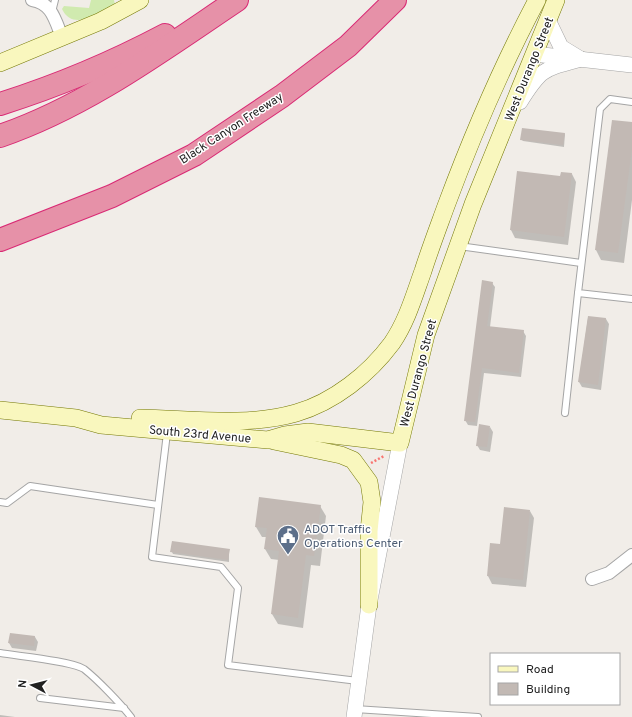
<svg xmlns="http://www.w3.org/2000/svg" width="632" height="717" font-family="Overpass,sans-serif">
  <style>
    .grass { fill: #d0eaaf }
    .shadow { fill: #0003 }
    .building { fill: #c2b9b4 }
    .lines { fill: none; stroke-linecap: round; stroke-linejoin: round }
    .service-casing { stroke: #a5a5a5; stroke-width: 8 }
    .minor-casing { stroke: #a5a5a5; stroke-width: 14 }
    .tertiary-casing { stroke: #a5a5a5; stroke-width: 16 }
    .secondary-casing { stroke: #757906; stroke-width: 18 }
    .motorway-casing { stroke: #d92a74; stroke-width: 24 }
    .path { stroke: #f87571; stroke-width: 2.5; stroke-dasharray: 2 2; stroke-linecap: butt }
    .service { stroke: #fff; stroke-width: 6 }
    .minor { stroke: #fff; stroke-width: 12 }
    .tertiary { stroke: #fff; stroke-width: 15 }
    .secondary { stroke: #f9f7be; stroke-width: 17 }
    .motorway { stroke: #e691a8; stroke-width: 22 }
    .labels { text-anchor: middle; stroke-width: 3; stroke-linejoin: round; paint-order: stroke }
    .street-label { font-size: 12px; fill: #212121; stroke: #fff }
    .service-label { font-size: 12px; fill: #4e5e75; stroke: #fff; text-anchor: start }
  </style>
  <rect width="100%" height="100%" fill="#f1ede8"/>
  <path class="grass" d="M91,0H114L115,5C99,13 73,32 62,9L64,6L89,8Z"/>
  <g class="shadow">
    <polygon points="632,123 632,200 624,263 601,260 596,250"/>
    <polygon points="565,134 564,147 523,141 521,139"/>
    <polygon points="572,174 576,182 568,245 515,238 511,230 561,177"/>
    <polygon points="492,283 495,287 490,327 523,331 526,336 521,377 484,373 477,426 468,425 465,420"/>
    <polygon points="588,318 606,319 609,324 601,390 582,387 579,382"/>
    <polygon points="490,427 493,432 490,452 480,450 477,445"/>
    <polygon points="320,506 326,516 320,566 311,565 303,628 278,624 272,614 279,560 271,559 265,549 267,537 262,537 256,527"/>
    <polygon points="530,511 534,518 526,587 492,584 488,576 501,545"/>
    <polygon points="229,550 229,562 173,554 172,552"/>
    <polygon points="35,637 38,642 36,651 12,648 9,643"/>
    <polygon points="0,715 15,717 0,717"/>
  </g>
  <g class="building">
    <polygon points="612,120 632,122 632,149 618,253 595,250"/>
    <polygon points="522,128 565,133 563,145 520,140"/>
    <polygon points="517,171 560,176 561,172 572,173 564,237 510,230"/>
    <polygon points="482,280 493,282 487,326 524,330 519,373 482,368 475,422 464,421"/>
    <polygon points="588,316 606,318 598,385 578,382"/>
    <polygon points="479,424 490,426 487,447 476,446"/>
    <polygon points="259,497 321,505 314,556 306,555 298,618 271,614 279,551 264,549 267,528 255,527"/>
    <polygon points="504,507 530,510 523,580 487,576 490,543 500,544"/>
    <polygon points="172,541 230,549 228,560 170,552"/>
    <polygon points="10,633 35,636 34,646 8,643"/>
  </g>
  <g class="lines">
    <g class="service-casing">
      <g id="service">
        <polyline points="52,12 55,0"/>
        <polyline points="632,102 610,99 600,109 578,293 632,299"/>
        <polyline points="459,246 581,263"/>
        <polyline points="565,413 578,293"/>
        <polyline points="167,433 152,557 221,567 238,588 228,665 358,681"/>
        <polyline points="0,502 7,503 30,486 158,505"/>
        <path d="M0,653C17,656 72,661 84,669C98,680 120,703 131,717"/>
        <polyline points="40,698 124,708"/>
        <polyline points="355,709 478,717"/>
      </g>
    </g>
    <g class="minor-casing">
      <g id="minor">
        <path d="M32,0C52,3 55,20 62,37"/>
        <polyline points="592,579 609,573 632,555"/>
      </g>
    </g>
    <g class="tertiary-casing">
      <g id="tertiary">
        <polyline points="548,20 561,47 579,58"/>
        <polyline points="534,54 632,65"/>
        <path d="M520,102C541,68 544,69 581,59"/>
        <polyline points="354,717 369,605 400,443"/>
      </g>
    </g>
    <g class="secondary-casing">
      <g id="secondary">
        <polyline points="0,63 101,21 140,0"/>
        <polyline points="0,410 76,418 101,425 268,440 285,435 308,432 400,443 426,335 473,204 556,0"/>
        <path d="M140,418C191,419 247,427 296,413C334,402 369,374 392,343C407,321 414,296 423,271C430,249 438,228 446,206C472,136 502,66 537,0"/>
        <polyline points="274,441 341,455 353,460 369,482 372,502 369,531 369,605"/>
      </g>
    </g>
    <g class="motorway-casing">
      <g id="motorway">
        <path d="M0,104C57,86 112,63 165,35"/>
        <path d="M0,136C87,106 161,51 237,0"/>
        <polyline points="0,240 112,196 194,155 282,96 348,46 395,0"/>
      </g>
    </g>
    <polyline class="path" points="371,463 384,456"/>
    <use href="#service" class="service"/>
    <use href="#minor" class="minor"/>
    <use href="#tertiary" class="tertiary"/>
    <use href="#secondary" class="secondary"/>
    <use href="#motorway" class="motorway"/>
  </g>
  <defs>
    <g id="civic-pin" transform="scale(1.15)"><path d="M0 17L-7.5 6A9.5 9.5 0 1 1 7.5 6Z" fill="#5c6f8a" stroke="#fff"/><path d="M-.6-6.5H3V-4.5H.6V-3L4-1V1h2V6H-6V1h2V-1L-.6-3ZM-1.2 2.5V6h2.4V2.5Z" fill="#fff"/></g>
  </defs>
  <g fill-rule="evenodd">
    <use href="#civic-pin" x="288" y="536"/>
  </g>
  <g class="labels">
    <g class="street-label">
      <text transform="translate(529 69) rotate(-68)" y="4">West Durango Street</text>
      <text transform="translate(231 128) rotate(-33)" y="4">Black Canyon Freeway</text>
      <text transform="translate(418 373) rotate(-75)" y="4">West Durango Street</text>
      <text transform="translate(200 434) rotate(5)" y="4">South 23rd Avenue</text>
    </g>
    <g class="service-label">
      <text x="304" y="533">ADOT Traffic<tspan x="304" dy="14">Operations Center</tspan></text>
    </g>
  </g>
  <rect x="490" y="653" width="130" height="52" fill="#ffffff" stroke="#a6a6a6"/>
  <rect x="498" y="666" width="20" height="6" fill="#f9f7be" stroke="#a6a6a6"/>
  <text x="526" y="673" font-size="12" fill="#212121">Road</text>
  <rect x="498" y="683" width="20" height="12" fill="#c2b9b4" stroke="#a6a6a6"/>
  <text x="526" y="693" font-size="12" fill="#212121">Building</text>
  <g transform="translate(32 685) rotate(277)" stroke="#ffffff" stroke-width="3" paint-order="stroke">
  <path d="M0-3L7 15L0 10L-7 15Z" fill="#212121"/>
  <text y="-6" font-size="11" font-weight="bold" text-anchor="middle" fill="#212121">N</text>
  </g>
</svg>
